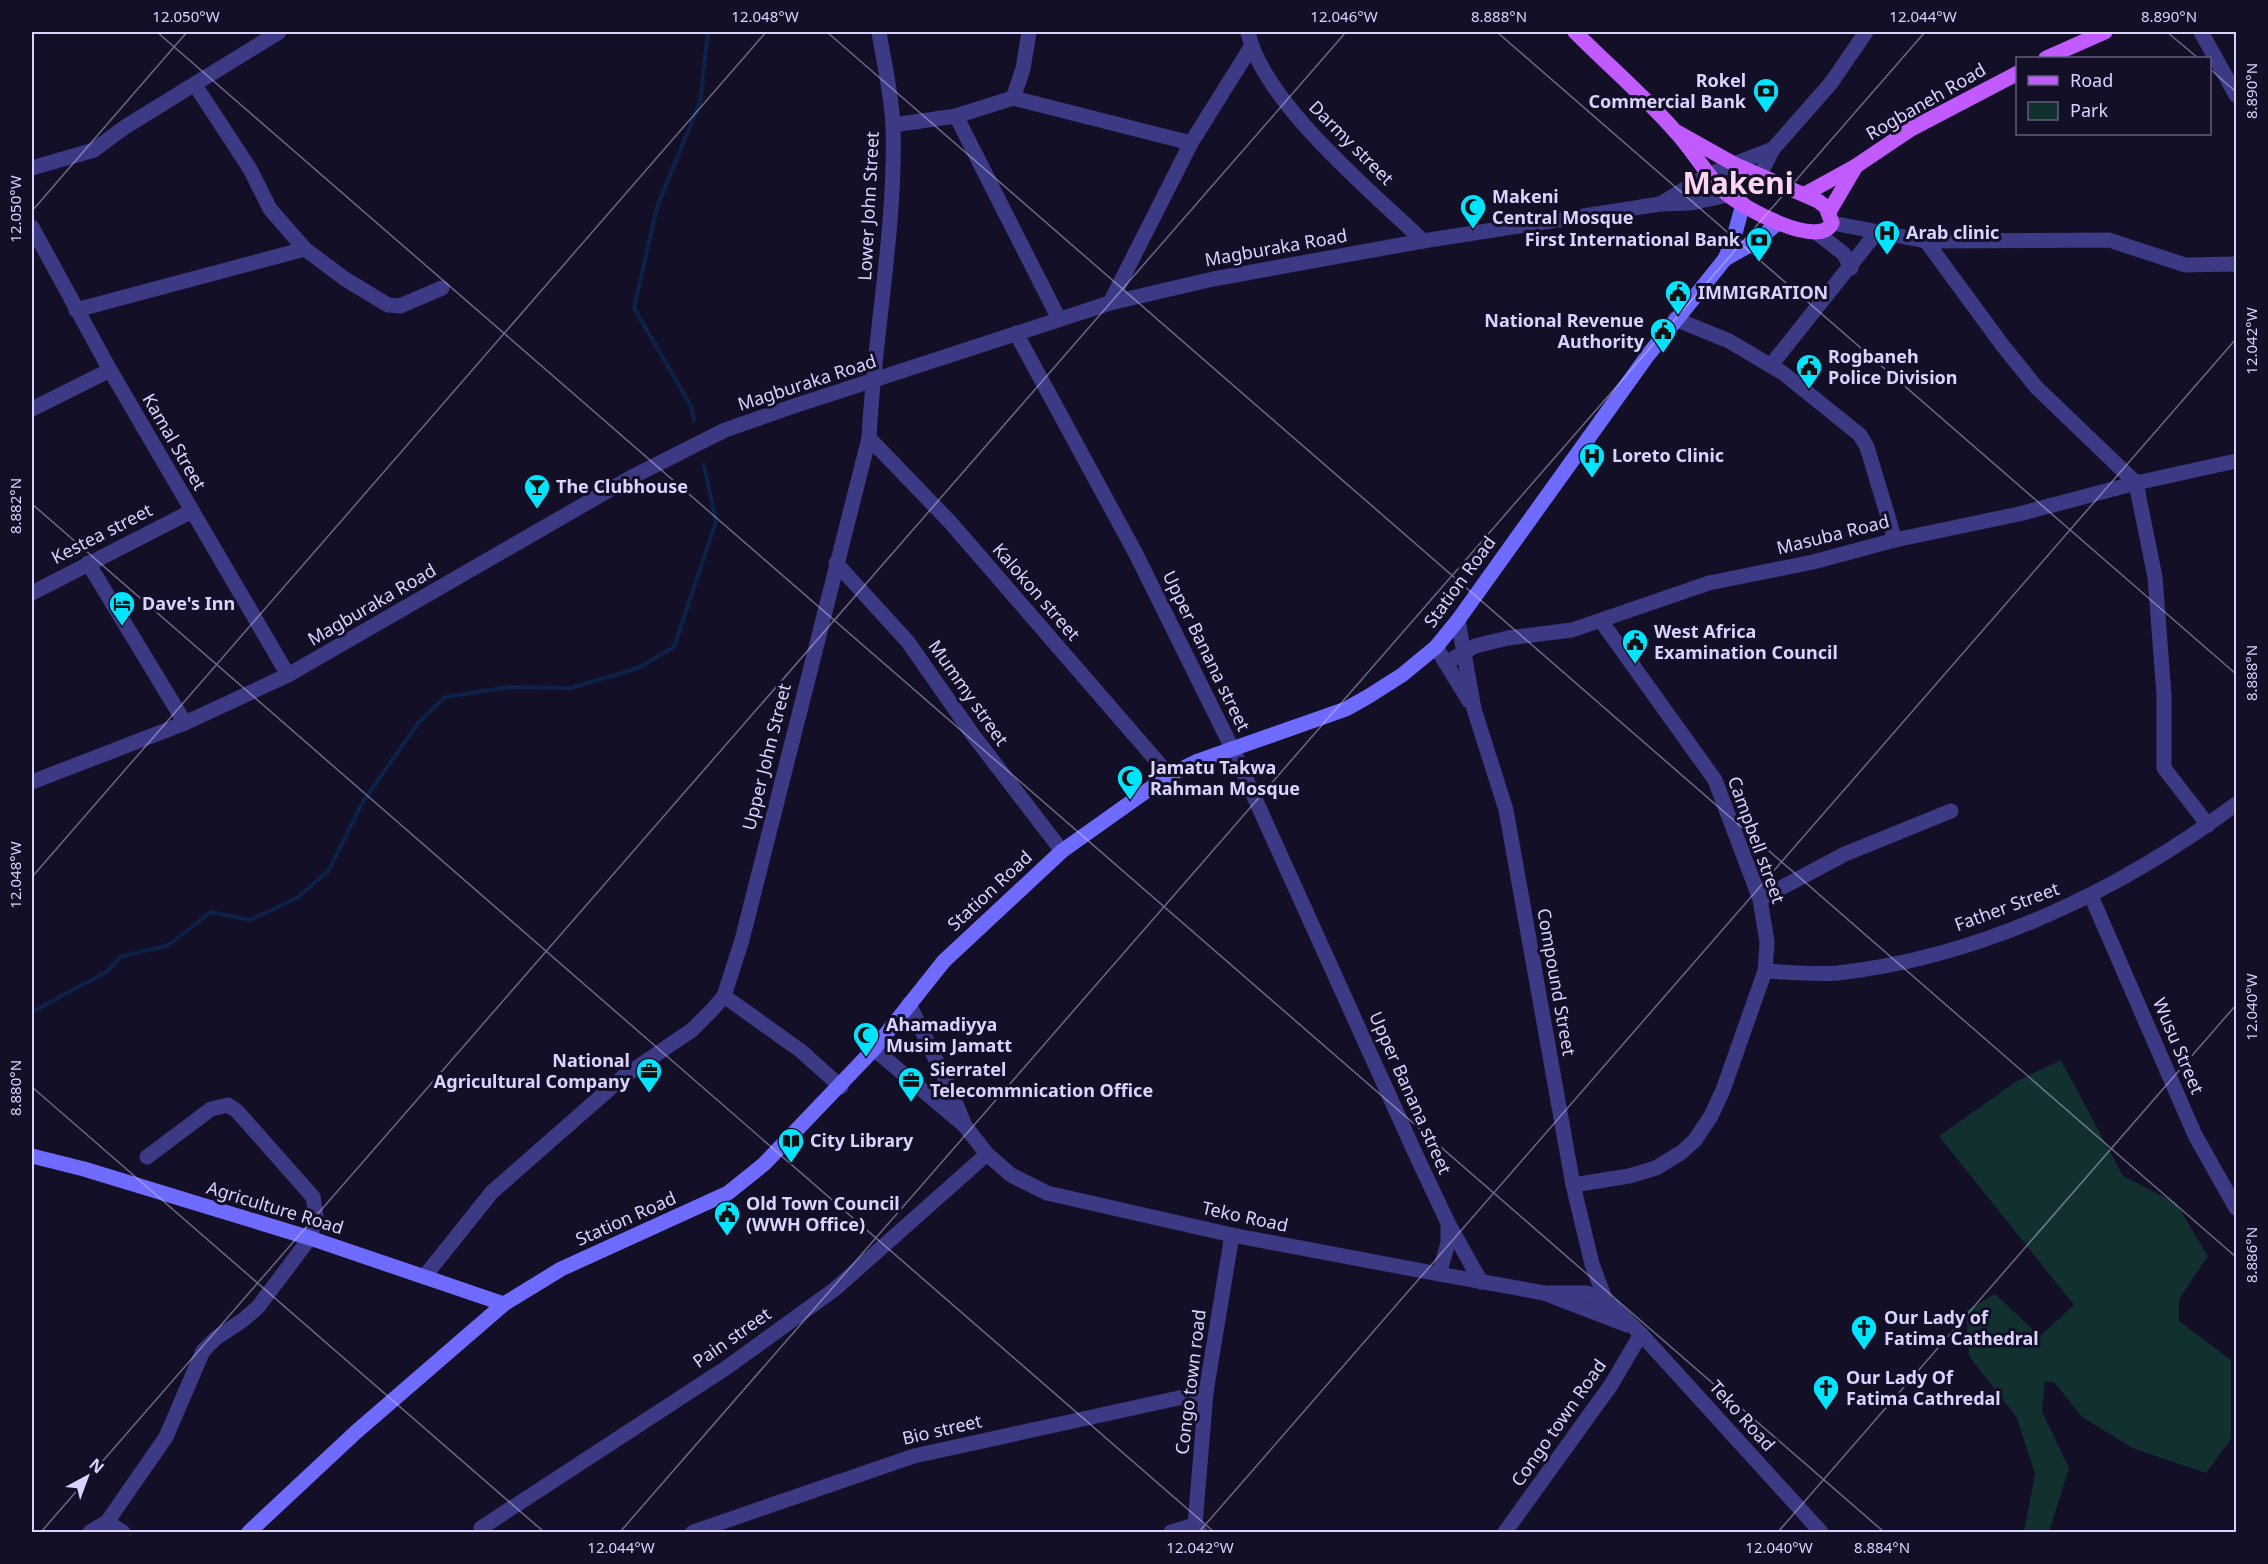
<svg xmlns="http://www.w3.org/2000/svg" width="2268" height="1564" font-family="'Noto Sans',sans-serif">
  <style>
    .green { fill: #12302f }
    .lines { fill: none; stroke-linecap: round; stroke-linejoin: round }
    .stream { stroke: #0c2248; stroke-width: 4 }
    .minor { stroke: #3d3a85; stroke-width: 15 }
    .tertiary { stroke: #3d3a85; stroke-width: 15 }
    .secondary { stroke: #6f6bff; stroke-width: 15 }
    .primary { stroke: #c25bff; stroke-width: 15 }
    .ticks { fill: none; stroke: #d9d4ff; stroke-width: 1.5; stroke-opacity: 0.45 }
    .labels { text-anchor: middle; stroke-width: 6; stroke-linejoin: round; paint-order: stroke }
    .poi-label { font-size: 18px; font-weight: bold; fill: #d9d4ff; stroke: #130f26; text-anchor: start }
    .street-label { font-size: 18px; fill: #d9d4ff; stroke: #130f26 }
    .town-label { font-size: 30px; font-weight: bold; fill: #ffd6f0; stroke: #130f26 }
    .neatline { fill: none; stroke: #d9d4ff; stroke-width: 2 }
    .ticks-label { font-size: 15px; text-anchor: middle; fill: #d9d4ff }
  </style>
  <rect width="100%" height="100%" fill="#130f26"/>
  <polygon class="green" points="2061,1060 2123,1176 2176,1203 2208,1256 2179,1299 2179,1321 2231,1360 2231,1439 2206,1473 2132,1448 2081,1416 2055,1383 2045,1381 2042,1411 2069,1468 2049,1532 2024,1532 2035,1474 2017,1418 1969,1356 1966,1311 1995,1294 2040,1336 2074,1305 1939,1136 2017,1081"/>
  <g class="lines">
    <g class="stream">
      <polyline points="694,420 691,406 634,308 657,207 700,102 708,32"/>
      <polyline points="32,1012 106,972 122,956 167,946 211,912 250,920 297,898 329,870 362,803 419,722 445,697 509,687 571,688 638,668 674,647 716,522 704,465"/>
    </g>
    <g class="minor">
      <path d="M1248,32C1262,101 1371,191 1423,241"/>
      <polyline points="2201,32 2236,95"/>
      <polyline points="195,85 250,169 270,209 305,249 345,279 388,305 400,306 442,288"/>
      <polyline points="1013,98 1023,69 1029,32"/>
      <polyline points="956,116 1059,319"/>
      <polyline points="893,125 956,116 1013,98 1191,143"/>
      <polyline points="1734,164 1773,149"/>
      <polyline points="32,168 94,150 125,127 279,32"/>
      <polyline points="1760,175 1773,149 1831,83 1866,32"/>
      <polyline points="1832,223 1926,241 2109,240 2185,265 2236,264"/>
      <polyline points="1817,233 1844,254 1851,268"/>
      <polyline points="1926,241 2003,346 2037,388 2136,483 2155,577 2164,695 2164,768 2208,825"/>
      <polyline points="1110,303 1191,143 1251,47"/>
      <polyline points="76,310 305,249"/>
      <polyline points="1675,319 1729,341 1783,373 1860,435 1867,447 1895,540"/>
      <polyline points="1016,333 1136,554 1233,750 1416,1155 1448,1223 1481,1282"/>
      <polyline points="1771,365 1877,232"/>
      <polyline points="32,409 110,370"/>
      <polyline points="869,438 950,522 1169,775"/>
      <polyline points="88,563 185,723"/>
      <polyline points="836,563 908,642 973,735 1062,851"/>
      <polyline points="32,593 192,511"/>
      <polyline points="1446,663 1475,646 1508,638 1572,630 1709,583 1813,562 1895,540 2019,514 2136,483 2236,461"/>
      <polyline points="2091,896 2195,1135 2236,1208"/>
      <polyline points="1760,899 1845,854 1951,811"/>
      <path d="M1765,971C1788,972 1814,975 1838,973C1982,957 2121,890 2236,804"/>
      <polyline points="724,996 801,1051 841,1087"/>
      <polyline points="1573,1185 1629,1176 1656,1168 1682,1152 1695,1140 1711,1116 1723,1090 1765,971 1767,942 1760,899 1715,780 1601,621"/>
      <polyline points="1439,1274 1448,1243 1448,1226"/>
      <path d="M424,1277L492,1192L623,1077L692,1030L713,1009L724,996L742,940L869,438C874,334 896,231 893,127C892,96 884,63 879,32"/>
      <polyline points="107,1522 123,1532"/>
      <polyline points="481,1528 726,1368 835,1289 987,1154"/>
      <polyline points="90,1532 107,1522 166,1437 203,1351 216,1338 243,1320 258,1307 310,1238 316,1216 313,1197 237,1111 228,1105 211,1109 147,1157"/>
      <polyline points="693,1532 914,1456 1206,1392"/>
      <polyline points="1171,1532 1195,1525"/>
      <polyline points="1200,1532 1195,1525 1206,1392 1232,1235"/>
      <polyline points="1505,1532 1611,1385 1641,1334"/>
    </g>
    <g class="tertiary">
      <polyline points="1662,203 1708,175 1734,164"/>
      <polyline points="32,227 110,370 288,675"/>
      <polyline points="1458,620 1474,709 1506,810 1573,1185 1592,1264 1606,1301"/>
      <polyline points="1436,647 1469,701"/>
      <polyline points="32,782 185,723 288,675 630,478 725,430 794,406 1110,303 1213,279 1423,241 1660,204 1691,203 1728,195"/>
      <polyline points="909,1004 950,1089 965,1126"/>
      <polyline points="874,1049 965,1126 987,1154 1011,1175 1047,1193 1232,1235 1439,1274 1544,1293 1587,1293 1612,1306 1641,1334 1821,1532"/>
      <polyline points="1544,1293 1627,1325"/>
    </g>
    <g class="secondary">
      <polyline points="1725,259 1755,242 1778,223"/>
      <polyline points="32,1156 84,1169 310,1238 504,1304"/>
      <polyline points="249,1532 356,1432 504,1304 561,1269 728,1193 764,1164 874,1049 944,961 1062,851 1169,775 1198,761 1346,709 1369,696 1402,675 1436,647 1458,620 1648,355 1725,259 1734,237 1743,204"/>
    </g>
    <g class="primary">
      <path d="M1575,32C1608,65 1644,96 1675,131C1694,151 1706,176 1727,194C1744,208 1819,250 1832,223L1826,207L1818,201L1734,164L1677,132"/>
      <polyline points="2046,58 2105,32"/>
      <polyline points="1805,194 1856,166 1911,129 2018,73"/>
      <polyline points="1829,212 1856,166"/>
    </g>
  </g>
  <path class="ticks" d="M157,32L1884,1532M827,32L2236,1257M1497,32L2236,674M2167,32L2198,58M2210,69L2236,92M32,211L187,32M32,504L1214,1532M32,877L766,32M32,1087L544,1532M41,1532L1346,32M620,1532L1925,32M1199,1532L2236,339M1778,1532L2236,1005"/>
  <defs>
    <g id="bank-pin" transform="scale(1.35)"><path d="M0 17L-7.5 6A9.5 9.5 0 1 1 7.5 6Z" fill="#00e5ff" stroke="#130f26"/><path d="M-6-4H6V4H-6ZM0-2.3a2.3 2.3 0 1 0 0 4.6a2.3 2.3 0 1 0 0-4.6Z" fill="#111"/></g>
    <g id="mosque-pin" transform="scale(1.35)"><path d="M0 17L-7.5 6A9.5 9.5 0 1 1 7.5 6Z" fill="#00e5ff" stroke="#130f26"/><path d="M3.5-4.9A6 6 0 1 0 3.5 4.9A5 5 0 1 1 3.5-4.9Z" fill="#111"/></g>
    <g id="hospital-pin" transform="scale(1.35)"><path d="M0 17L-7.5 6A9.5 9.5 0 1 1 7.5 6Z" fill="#00e5ff" stroke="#130f26"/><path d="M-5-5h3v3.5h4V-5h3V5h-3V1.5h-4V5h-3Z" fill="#111"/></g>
    <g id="civic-pin" transform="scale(1.35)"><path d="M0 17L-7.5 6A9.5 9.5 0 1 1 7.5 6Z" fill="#00e5ff" stroke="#130f26"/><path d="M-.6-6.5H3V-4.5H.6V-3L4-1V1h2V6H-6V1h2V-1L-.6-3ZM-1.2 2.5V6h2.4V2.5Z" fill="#111"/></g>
    <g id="bar-pin" transform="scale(1.35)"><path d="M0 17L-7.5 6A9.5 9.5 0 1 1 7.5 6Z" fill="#00e5ff" stroke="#130f26"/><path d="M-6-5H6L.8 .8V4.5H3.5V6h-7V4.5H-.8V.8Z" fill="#111"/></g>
    <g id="hotel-pin" transform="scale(1.35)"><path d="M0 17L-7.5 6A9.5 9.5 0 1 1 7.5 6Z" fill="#00e5ff" stroke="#130f26"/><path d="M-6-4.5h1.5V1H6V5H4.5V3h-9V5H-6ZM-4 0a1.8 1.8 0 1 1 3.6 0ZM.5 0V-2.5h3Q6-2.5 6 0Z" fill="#111"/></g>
    <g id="office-pin" transform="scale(1.35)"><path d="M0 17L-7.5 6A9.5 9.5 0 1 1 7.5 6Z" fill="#00e5ff" stroke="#130f26"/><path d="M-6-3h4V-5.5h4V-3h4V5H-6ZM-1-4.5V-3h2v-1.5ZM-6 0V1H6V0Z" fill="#111"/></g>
    <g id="library-pin" transform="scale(1.35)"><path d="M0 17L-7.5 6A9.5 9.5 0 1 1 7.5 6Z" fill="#00e5ff" stroke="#130f26"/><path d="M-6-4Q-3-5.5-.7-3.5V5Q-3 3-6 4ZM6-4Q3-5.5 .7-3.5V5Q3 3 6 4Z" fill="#111"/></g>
    <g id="church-pin" transform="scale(1.35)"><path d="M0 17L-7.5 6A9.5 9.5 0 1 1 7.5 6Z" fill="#00e5ff" stroke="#130f26"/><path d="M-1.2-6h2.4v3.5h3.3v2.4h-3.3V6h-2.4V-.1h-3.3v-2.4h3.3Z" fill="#111"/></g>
  </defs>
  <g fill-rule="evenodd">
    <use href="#bank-pin" x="1766" y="91"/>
    <use href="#mosque-pin" x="1473" y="207"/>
    <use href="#hospital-pin" x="1887" y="233"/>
    <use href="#bank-pin" x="1759" y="240"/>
    <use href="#civic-pin" x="1678" y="293"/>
    <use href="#civic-pin" x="1663" y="331"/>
    <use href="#civic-pin" x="1809" y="367"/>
    <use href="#hospital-pin" x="1592" y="456"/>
    <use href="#bar-pin" x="537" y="487"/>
    <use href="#hotel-pin" x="122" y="604"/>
    <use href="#civic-pin" x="1635" y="642"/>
    <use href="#mosque-pin" x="1130" y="778"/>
    <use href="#mosque-pin" x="866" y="1035"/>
    <use href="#office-pin" x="649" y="1071"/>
    <use href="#office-pin" x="911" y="1080"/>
    <use href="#library-pin" x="791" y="1141"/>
    <use href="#civic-pin" x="727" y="1214"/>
    <use href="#church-pin" x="1864" y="1328"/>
    <use href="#church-pin" x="1826" y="1388"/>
  </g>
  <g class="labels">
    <g class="poi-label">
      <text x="1746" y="87" text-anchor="end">Rokel<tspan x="1746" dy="21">Commercial Bank</tspan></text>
      <text x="1492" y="203">Makeni<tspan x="1492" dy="21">Central Mosque</tspan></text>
      <text x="1906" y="239">Arab clinic</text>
      <text x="1740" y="246" text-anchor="end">First International Bank</text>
      <text x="1698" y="299">IMMIGRATION</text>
      <text x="1644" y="327" text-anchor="end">National Revenue<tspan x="1644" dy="21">Authority</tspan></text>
      <text x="1828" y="363">Rogbaneh<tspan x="1828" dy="21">Police Division</tspan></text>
      <text x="1612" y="462">Loreto Clinic</text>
      <text x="556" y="493">The Clubhouse</text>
      <text x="142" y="610">Dave's Inn</text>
      <text x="1654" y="638">West Africa<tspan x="1654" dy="21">Examination Council</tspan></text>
      <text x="1150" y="774">Jamatu Takwa<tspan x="1150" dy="21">Rahman Mosque</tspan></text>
      <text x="886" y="1031">Ahamadiyya<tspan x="886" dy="21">Musim Jamatt</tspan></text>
      <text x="630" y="1067" text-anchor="end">National<tspan x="630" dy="21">Agricultural Company</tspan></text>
      <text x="930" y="1076">Sierratel<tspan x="930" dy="21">Telecommnication Office</tspan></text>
      <text x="810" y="1147">City Library</text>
      <text x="746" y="1210">Old Town Council<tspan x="746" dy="21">(WWH Office)</tspan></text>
      <text x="1884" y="1324">Our Lady of<tspan x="1884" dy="21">Fatima Cathedral</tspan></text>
      <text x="1846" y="1384">Our Lady Of<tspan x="1846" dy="21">Fatima Cathredal</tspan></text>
    </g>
    <g class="street-label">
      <text transform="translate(1926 102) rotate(-30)" y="6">Rogbaneh Road</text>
      <text transform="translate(1351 143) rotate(45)" y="6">Darmy street</text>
      <text transform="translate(869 206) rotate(-87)" y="6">Lower John Street</text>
      <text transform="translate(1276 248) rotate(-10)" y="6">Magburaka Road</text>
      <text transform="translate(807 383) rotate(-18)" y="6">Magburaka Road</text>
      <text transform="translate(174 442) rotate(60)" y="6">Kamal Street</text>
      <text transform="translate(102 534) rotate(-27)" y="6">Kestea street</text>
      <text transform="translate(1833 535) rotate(-14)" y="6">Masuba Road</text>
      <text transform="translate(1460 582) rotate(-54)" y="6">Station Road</text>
      <text transform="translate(1036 592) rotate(49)" y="6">Kalokon street</text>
      <text transform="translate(372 605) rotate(-30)" y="6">Magburaka Road</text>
      <text transform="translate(1206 651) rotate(64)" y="6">Upper Banana street</text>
      <text transform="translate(968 693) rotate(55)" y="6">Mummy street</text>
      <text transform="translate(767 757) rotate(-76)" y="6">Upper John Street</text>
      <text transform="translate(1756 840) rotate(70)" y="6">Campbell street</text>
      <text transform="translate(990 891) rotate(-43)" y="6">Station Road</text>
      <text transform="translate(2007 907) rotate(-20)" y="6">Father Street</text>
      <text transform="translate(1556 982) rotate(80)" y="6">Compound Street</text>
      <text transform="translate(2178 1046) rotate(67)" y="6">Wusu Street</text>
      <text transform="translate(1410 1093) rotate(66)" y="6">Upper Banana street</text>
      <text transform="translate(275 1208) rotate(17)" y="6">Agriculture Road</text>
      <text transform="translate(1245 1217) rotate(12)" y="6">Teko Road</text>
      <text transform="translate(626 1219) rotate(-24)" y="6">Station Road</text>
      <text transform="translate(732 1338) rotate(-35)" y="6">Pain street</text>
      <text transform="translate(1191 1382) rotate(-83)" y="6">Congo town road</text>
      <text transform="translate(1742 1416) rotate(48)" y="6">Teko Road</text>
      <text transform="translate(1559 1423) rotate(-55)" y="6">Congo town Road</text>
      <text transform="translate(942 1430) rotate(-13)" y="6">Bio street</text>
    </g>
    <g class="town-label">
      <text x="1738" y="194">Makeni</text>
    </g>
  </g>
  <rect width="2268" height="1564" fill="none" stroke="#130f26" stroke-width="66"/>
  <rect x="2016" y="57" width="195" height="78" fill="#130f26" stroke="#625e7d" stroke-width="1.5"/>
  <rect x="2028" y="76" width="30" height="9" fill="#c25bff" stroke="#625e7d" stroke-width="1.5"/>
  <text x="2070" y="87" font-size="18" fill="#d9d4ff">Road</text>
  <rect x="2028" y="102" width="30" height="18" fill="#12302f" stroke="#625e7d" stroke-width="1.5"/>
  <text x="2070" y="117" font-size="18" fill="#d9d4ff">Park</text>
  <g transform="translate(87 1477) rotate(41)" stroke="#130f26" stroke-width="4.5" paint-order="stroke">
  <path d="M0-4.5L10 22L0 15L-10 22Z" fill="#d9d4ff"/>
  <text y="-9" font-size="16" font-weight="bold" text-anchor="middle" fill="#d9d4ff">N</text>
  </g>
  <rect x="33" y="33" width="2202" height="1498" class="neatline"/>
  <g class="ticks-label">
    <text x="186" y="22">12.050°W</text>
    <text x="765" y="22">12.048°W</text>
    <text x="1344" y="22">12.046°W</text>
    <text x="1499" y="22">8.888°N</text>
    <text x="1923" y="22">12.044°W</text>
    <text x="2169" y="22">8.890°N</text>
    <text transform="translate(2252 91) rotate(-90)" y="5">8.890°N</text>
    <text transform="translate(16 209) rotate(-90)" y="5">12.050°W</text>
    <text transform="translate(2252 341) rotate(-90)" y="5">12.042°W</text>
    <text transform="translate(16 506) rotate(-90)" y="5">8.882°N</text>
    <text transform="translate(2252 673) rotate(-90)" y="5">8.888°N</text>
    <text transform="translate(16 875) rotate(-90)" y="5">12.048°W</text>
    <text transform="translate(2252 1007) rotate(-90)" y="5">12.040°W</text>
    <text transform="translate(16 1088) rotate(-90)" y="5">8.880°N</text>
    <text transform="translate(2252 1255) rotate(-90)" y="5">8.886°N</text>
    <text x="621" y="1553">12.044°W</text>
    <text x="1200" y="1553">12.042°W</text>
    <text x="1779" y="1553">12.040°W</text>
    <text x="1882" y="1553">8.884°N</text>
  </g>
</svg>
